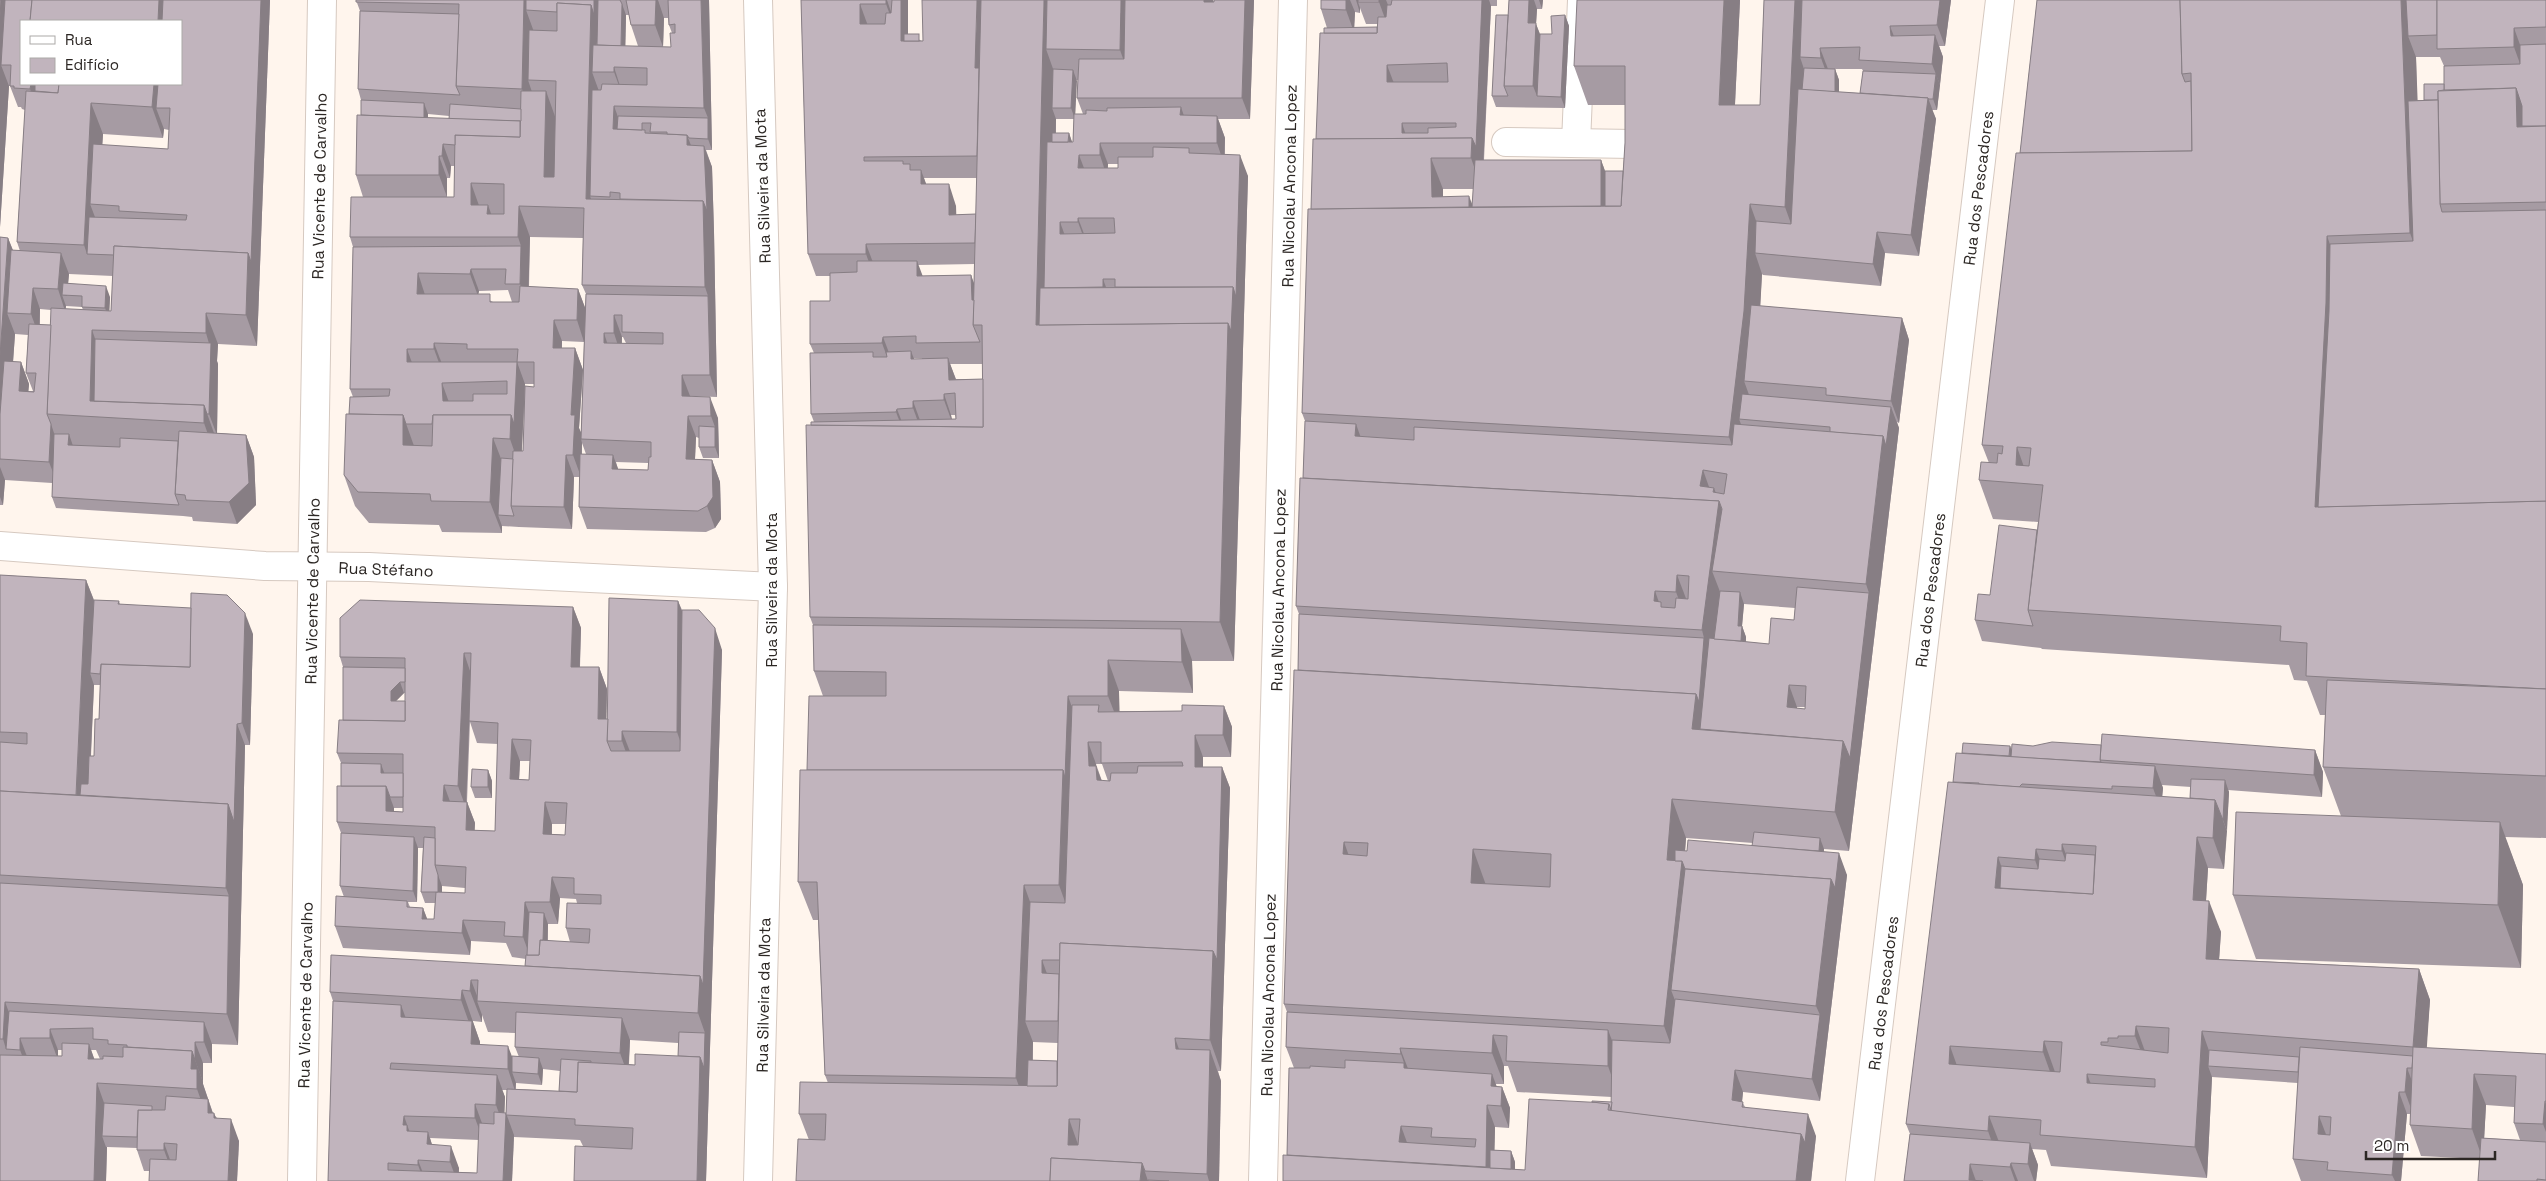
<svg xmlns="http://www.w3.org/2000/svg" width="2546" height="1181" font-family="'Space Grotesk',sans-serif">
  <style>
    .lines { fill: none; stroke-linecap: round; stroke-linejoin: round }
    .minor-casing { stroke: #d6c9c0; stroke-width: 30 }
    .minor { stroke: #fff; stroke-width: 28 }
    .wall { fill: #a69ba3; fill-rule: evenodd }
    .shaded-wall { fill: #877e84 }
    .building { fill: #c1b4bd; stroke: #877e84; fill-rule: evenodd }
    .labels { text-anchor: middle; stroke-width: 5; stroke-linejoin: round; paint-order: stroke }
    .street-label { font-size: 16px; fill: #2c2724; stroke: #fff }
  </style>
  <rect width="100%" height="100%" fill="#fff5ed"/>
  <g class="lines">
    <g class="minor-casing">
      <g id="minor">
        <polyline points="758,0 773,587 758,1181"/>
        <polyline points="1506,142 1633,144"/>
        <polyline points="1576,143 1582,0"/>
        <polyline points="0,546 265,566 369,567 773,587"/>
        <polyline points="302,1181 322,0"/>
        <polyline points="1263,1181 1293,0"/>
        <polyline points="1860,1181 2000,0"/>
      </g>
    </g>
    <use href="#minor" class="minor"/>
  </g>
  <g class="wall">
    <path d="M0,0H270L257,346L218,344L217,361L218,364L217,433L246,435L254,457L256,505L237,524L193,521L192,517L183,516L56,508L52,497V483L5,480L3,505H0V237L8,238L13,250L20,251L17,242L25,110L22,109L21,107H18L10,86H9L0,227ZM21,21H181L21,84ZM164,129L169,130L168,149L102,145L103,134L163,138ZM69,274L113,276L111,311H109L110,297L68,283ZM66,306L82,307L83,310L66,309ZM40,309L51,310V325H40ZM15,334L28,335L26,373L33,391H28L29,384L21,362H13Z"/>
    <path d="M356,0H709L712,150H706L712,167L714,232L717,397L690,396L718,418L719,458H703L699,447V438L696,437L695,459L712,460L720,482L721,519L715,528L706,532L587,529L579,507L580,477H574L572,529L519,527L502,526V533L442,532L439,525L369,523L355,506L344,475L349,414L353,397L350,389L353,247L350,237L454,197L455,166H451L450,178H447V197H363L356,175L361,116V100L358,89L360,11ZM626,15H629L631,25L638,46H625ZM664,18H668L669,25L672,33L671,47H663ZM428,114L449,116V119L428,118ZM530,237L583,238L582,285L586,294L585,308L578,289L529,287ZM508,290L512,302H493L478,294L479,291ZM622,337H623L626,343H622ZM562,341L584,342L581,433L579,428L583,370L575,348H562ZM525,384H534V387L525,386ZM525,395L523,451H522V446ZM582,443L586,454H582ZM616,462L648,463V470L618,469Z"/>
    <path d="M801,0H908V34L922,41L1213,0V2L1214,0H1254L1250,119H1218L1225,138V154L1248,176L1234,661H1192L1193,693L1119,691V711H1182L1224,706L1232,727L1231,757H1203V767H1222L1230,788L1221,1071H1218L1221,1081L1219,1181H796L809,1140L799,1114L828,1083L825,1075L818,920H813L798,882L807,770L823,696L814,671L813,625L810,617L811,425L814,422L811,414L814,353L810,344L830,301V276H816L808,254ZM1076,80H1078L1077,98L1083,114H1075ZM1056,119H1074L1073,142H1072L1069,133H1056ZM1108,164H1118V168H1108ZM924,178H977L976,214L956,215V206L926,184ZM975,264L974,284L971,275L922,276L918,265ZM914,358H922V359H914ZM950,364H983V379H956ZM951,415H955L956,419H952ZM1096,764H1102L1108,781H1102ZM1033,1042L1058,1043L1057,1061L1033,1060Z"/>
    <path d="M1321,0H1497V6H1491L1484,160H1601L1605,171H1623L1625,143V105H1588L1574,66L1740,0L1735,105H1760L1764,0H1951L1945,46H1939L1943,57L1937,110H1932L1936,119L1919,256L1885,253L1881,286L1763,275L1762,274L1760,306L1902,318L1909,340L1899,423L1897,422L1899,428L1849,851L1824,849V852L1847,875L1820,1101L1743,1092L1742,1101L1745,1107L1816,1136L1811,1181H1283L1287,1155L1294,1068L1286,1047L1287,1012L1284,1004L1298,670L1299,614L1296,606L1303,478L1305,421L1302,413L1311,209L1324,33L1327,28L1321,9ZM1360,8L1366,24H1378L1377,27L1354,28L1355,12L1360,13ZM1835,69H1862L1863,71L1860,93L1839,92V80ZM1443,189H1473V205L1443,197ZM1744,604L1795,608L1794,620L1769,644L1746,642V637L1742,626ZM1797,707H1805V709L1797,708ZM1686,838L1753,843L1752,846L1685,851ZM1504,1066H1508L1517,1092L1612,1097V1102H1592L1525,1170L1515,1169V1162L1511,1151L1494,1150L1495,1127L1509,1128L1510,1108L1502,1087L1496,1086L1495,1084H1504Z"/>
    <polygon points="1509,0 1543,0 1542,9 1537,9 1536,24 1540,34 1552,34 1565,15 1569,26 1565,108 1496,107 1492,96 1508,15"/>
    <path d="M2037,0H2546V838L2505,837L2523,885L2521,968L2256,959L2233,895L2341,816L2323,767L2325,715H2320L2307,681L2294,680L2289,665L2042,649L2041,648L1982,641L1975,620L1990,595L2037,530L2038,522L1993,519L1979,480L1989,463L1982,445L2020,153ZM2416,57H2440L2444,66V84L2424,100H2417Z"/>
    <path d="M0,575L86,580L94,600L119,601L120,604L253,634L250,745H245L238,1045L212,1044V1063H203V1084L213,1113L217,1118L239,1141L237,1181H149L150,1171H144L137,1150V1148L107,1147L106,1181H0ZM94,685H100L99,719L94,756H91ZM58,1050H62V1056H58ZM91,1050H96L100,1059H94Z"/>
    <path d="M678,601L682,610L722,650L706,1181H574L583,1146L580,1140L514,1137V1135L512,1181H328L333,1001L330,992L525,966L526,959L512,957L506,943L471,941L470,955L343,948L335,926L344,897L340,886L341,833L337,822L341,786V763L337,753L343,720V667L340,657L573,607L581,628L580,667H599L607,689L606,719H608ZM404,693H405V701H396ZM470,722L477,743L498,744L495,831L474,830L475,823L467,802ZM520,761H530L529,780L519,779ZM394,808H403V812L394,811ZM552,824H566L565,835L552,834ZM418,848H423L421,892L425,903H435L434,919H427L423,908L410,907L408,902H417ZM442,886L465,888V893L442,892ZM560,898L576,899L577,903L566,928L570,942L548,941V924H558ZM482,1015L488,1032L515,1033V1047L519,1057L512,1056L480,1044V1042L473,1022V1021L482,1022ZM630,1040L678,1043V1056L635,1065L629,1064ZM543,1069L560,1071L559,1091L516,1089V1083L542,1085ZM502,1090H507L506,1115L504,1113L505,1097ZM430,1138L479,1140L477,1173L459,1172V1168L432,1145Z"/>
    <path d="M2101,745L2315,750L2323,772L2322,797L2228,790L2229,792L2224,869L2208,868L2206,901L2221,932L2219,959L2419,969L2430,1000L2426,1048L2546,1054V1181H2478L2480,1159L2421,1156L2410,1125V1114H2407L2401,1181H2301L2293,1159L2298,1083L2212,1077L2207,1178L2051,1166L2046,1150L2032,1149L2038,1165L2036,1181H1904L1910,1134L1906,1124L1953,782L1962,753L2010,746L2012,751L2033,746ZM2162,785L2191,787L2190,798L2162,797L2163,788ZM2486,1105L2514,1107V1123L2520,1140L2484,1138Z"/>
    <polygon points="488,770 492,781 492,798 475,798 471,787"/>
  </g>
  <g class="shaded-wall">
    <polygon points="1,0 11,0 1,65 9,86 0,227 0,17"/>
    <polygon points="159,0 172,0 171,21 158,21"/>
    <polygon points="261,0 270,0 257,346 246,315 248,253"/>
    <polygon points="524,0 536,0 526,10 534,32 528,80 533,95 533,120 522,89"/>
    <polygon points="594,0 598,0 602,11 592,72 600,94 590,196 597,217 586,199 591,5"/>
    <polygon points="656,0 658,0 664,18 663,47 655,25"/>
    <polygon points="701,0 709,0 712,150 708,139 708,118 704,108"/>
    <polygon points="886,0 887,0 893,18 894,26 886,4"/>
    <polygon points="901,0 908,0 908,52 901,41"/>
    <polygon points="977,0 985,0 983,90 975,68"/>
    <polygon points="1044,0 1059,0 1046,49 1057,80 1052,108 1056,119 1051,333 1036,325"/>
    <polygon points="1121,0 1133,0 1131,81 1120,50"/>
    <polygon points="1204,0 1213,0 1212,24 1204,2"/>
    <polygon points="1245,0 1254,0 1250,119 1242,98"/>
    <polygon points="1346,0 1350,0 1355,12 1354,32 1346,10"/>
    <polygon points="1356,0 1359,0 1358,2 1360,8 1360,13"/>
    <polygon points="1379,0 1386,0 1388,5 1387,24 1379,2"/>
    <polygon points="1482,0 1489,0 1491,6 1482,189 1471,158"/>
    <polygon points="1529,0 1534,0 1537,9 1536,24 1544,45 1537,96 1533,86 1528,23"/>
    <polygon points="1539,0 1543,0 1542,9"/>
    <polygon points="1724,0 1740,0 1733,144 1719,105"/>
    <polygon points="1795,0 1811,0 1800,57 1807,78 1799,246 1785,207"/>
    <polygon points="1940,0 1951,0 1945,46 1937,25"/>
    <polygon points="2401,0 2413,0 2408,36 2416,57 2424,272 2410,233"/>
    <polygon points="622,4 626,15 625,67 621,56"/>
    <polygon points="860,4 868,26 860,24"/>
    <polygon points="1565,15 1569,26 1565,108 1561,97"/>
    <polygon points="1890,26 1898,47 1891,36"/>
    <polygon points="2514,28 2528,67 2528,86 2514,47"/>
    <polygon points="1935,35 1943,57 1940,85 1932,64"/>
    <polygon points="1820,48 1828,69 1829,80 1821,58"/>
    <polygon points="1387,65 1395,86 1387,82"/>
    <polygon points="614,67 621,89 622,94 614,72"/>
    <polygon points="1835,69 1839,80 1839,113 1835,102"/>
    <polygon points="1073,70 1077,81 1075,119 1071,108"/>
    <polygon points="1936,74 1940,85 1937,110 1933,99"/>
    <polygon points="31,84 40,84 38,111 30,89"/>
    <polygon points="154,84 167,84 156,108 164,129 163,138 152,107"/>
    <polygon points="2516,88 2530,127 2517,127"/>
    <polygon points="546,91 557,122 556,208 544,177"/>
    <polygon points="1928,98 1936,119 1919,256 1911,235"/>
    <polygon points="91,103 103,134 99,204 90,204 98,225 87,254 84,245"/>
    <polygon points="424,103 428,114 427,139 423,128"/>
    <polygon points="614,106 622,128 622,133 613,129"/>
    <polygon points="1181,107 1188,128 1180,115"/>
    <polygon points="1217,116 1225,138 1224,164 1217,143"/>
    <polygon points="1402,123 1409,145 1402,133"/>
    <polygon points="1069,133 1073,145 1068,153"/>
    <polygon points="687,135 695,156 687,145"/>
    <polygon points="1100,143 1108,164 1107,177 1100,155"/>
    <polygon points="443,144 451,166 450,178 442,156"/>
    <polygon points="704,146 712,167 714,232 717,397 710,375 708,296 705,287 703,201"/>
    <polygon points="1079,155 1087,176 1078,168"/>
    <polygon points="1240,155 1248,176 1234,661 1220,622 1228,323 1233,287"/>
    <polygon points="439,156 447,178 447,197 439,175"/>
    <polygon points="1431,158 1443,189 1443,215 1432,197"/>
    <polygon points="1601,160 1609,182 1605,234 1601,223"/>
    <polygon points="921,170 929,192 921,184"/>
    <polygon points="471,183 482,214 471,205"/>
    <polygon points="949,184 956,206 957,236 949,215"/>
    <polygon points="1469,196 1480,224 1468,215"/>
    <polygon points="1750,204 1764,243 1755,253 1762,274 1758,350 1744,381 1752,403 1739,419 1747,440 1743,476 1729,437"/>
    <polygon points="488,205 499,236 487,214"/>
    <polygon points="519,206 530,237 528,305 520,284 521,246 518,237"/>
    <polygon points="1078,218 1086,239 1086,244 1078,222"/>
    <polygon points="1060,222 1068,244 1060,234"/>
    <polygon points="1877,232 1885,253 1881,286 1873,264"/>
    <polygon points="2327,236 2341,275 2318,515 2315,507"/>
    <polygon points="8,238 20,269 7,313 15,334 6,459 0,459 0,356"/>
    <polygon points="866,244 874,265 874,276 866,254"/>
    <polygon points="61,253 69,274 67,296 62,295 66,306 65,311 58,289"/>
    <polygon points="917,261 925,282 917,276"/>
    <polygon points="471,269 479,291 478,296 470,274"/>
    <polygon points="418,273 425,295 417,294"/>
    <polygon points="971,275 979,297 979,322 972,300"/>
    <polygon points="1103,279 1111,301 1103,297"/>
    <polygon points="106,286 110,297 109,319 105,308"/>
    <polygon points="33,288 40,309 39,336 31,314"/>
    <polygon points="578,289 586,310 584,342 577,320"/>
    <polygon points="206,313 218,344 217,361 218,364 217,435 209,414 210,347 206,333"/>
    <polygon points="614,315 622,337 621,355 614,333"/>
    <polygon points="1902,318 1909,340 1899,423 1891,401"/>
    <polygon points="554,320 562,341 561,369 553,348"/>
    <polygon points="92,330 103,361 102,411 90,401"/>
    <polygon points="604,333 611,355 604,343"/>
    <polygon points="883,337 891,358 890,365 882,343"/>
    <polygon points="434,343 442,364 442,371 434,349"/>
    <polygon points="575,348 583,370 579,428 583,437 581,439 582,443 581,477 573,455 571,415"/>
    <polygon points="407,349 415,371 407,362"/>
    <polygon points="911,351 919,372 911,359"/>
    <polygon points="948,358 956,380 955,393 949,380"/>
    <polygon points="21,362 29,384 27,412 19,391"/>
    <polygon points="517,362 525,384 519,506 517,459 510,439 511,415"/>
    <polygon points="682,375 690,396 682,396"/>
    <polygon points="442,383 450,405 443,401"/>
    <polygon points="944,394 951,415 952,422 944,400"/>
    <polygon points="710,397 718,418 719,458 715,447 715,427 711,416"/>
    <polygon points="913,401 921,423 921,430 913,408"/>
    <polygon points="204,405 215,436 215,454 204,423"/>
    <polygon points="1891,407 1899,428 1849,851 1835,812 1843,741 1869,593 1866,584 1883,436"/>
    <polygon points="897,409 905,430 904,433 896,412"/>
    <polygon points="403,415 414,446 403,445"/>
    <polygon points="688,416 696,437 694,480 686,459"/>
    <polygon points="51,424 58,445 57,483 49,462"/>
    <polygon points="1356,424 1367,455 1355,436"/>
    <polygon points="69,434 73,446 68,445"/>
    <polygon points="246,435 254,457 256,505 237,524 229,502"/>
    <polygon points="493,438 505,469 498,515 502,526 502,533 490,502"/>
    <polygon points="2017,447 2030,484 2016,465"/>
    <polygon points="566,455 574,477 572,529 564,507"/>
    <polygon points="613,455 621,477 612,469"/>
    <polygon points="712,460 720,482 721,519 715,528 707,506"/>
    <polygon points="0,467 5,480 3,505 0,497"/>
    <polygon points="1703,470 1714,501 1700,486"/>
    <polygon points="1714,488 1733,540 1712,571 1724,602 1709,747 1692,729 1696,694 1704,638 1702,630"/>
    <polygon points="1677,575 1692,614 1690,629 1676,592"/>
    <polygon points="86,580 98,611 90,673 94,685 88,813 76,803"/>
    <polygon points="1655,591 1668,628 1654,601"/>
    <polygon points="1740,592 1744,604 1742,626 1746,637 1745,662 1738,626"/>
    <polygon points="678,601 690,632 688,763 677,732"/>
    <polygon points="573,607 581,628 579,689 571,667"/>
    <polygon points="245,613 253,634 250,745 242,723"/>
    <polygon points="715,628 722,650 706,1181 697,1181 700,1057 705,1033 698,1013"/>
    <polygon points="1181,629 1192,660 1193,693 1182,662"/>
    <polygon points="464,653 471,674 466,808 458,786"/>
    <polygon points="1108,660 1119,691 1120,727 1108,696"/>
    <polygon points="599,667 607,689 606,740 598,719"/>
    <polygon points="400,682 404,693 395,702 391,701 391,691"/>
    <polygon points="1789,685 1797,707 1795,729 1787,707"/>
    <polygon points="1068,696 1079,727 1073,924 1059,885 1063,770"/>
    <polygon points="1224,706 1232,727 1231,757 1223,735"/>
    <polygon points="237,724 245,745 238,1045 227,1014 229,896 226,888 228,804"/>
    <polygon points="622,731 634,762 633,772 622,741"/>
    <polygon points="1195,735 1203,757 1203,788 1195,767"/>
    <polygon points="512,739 520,761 518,801 510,779"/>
    <polygon points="1088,742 1096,764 1097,788 1089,766"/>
    <polygon points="2010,746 2014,757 2009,767"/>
    <polygon points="2315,750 2323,772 2322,797 2314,775"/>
    <polygon points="381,764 385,775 381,773"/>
    <polygon points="1096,766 1104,787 1097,780"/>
    <polygon points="2155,766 2163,788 2161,810 2153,788"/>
    <polygon points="1222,767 1230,788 1221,1071 1210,1040 1213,951"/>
    <polygon points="488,770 492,781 492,798 488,787"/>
    <polygon points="2225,780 2229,792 2227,831 2223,820"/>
    <polygon points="444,785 452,807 443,801"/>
    <polygon points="386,786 394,808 394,825 386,811"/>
    <polygon points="1672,799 1686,838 1684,866 1696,900 1671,990 1683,1021 1678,1065 1664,1026 1667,860"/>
    <polygon points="2215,800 2227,831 2224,869 2213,838"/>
    <polygon points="467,802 475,823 474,851 466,830"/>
    <polygon points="545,802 552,824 551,855 543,834"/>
    <polygon points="2500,822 2523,885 2521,968 2498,905"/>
    <polygon points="414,837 418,848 417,902 413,891"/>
    <polygon points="2197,837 2208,868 2204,931 2193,900"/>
    <polygon points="1820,838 1824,849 1822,873 1818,862"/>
    <polygon points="1344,842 1358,881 1343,854"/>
    <polygon points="2062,844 2074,875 2073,882 2062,851"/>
    <polygon points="1473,849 1487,888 1471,883"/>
    <polygon points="2036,849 2047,880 2046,891 2035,860"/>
    <polygon points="1839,853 1847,875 1820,1101 1812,1079 1820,1015 1816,1006 1831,879"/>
    <polygon points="1998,857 2009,888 1995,888"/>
    <polygon points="438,875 442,886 442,903 438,892"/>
    <polygon points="552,877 560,898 558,924 550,902"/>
    <polygon points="1024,885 1038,924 1025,1021 1033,1042 1031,1106 1026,1106 1016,1078"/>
    <polygon points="2209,901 2221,932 2217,990 2206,959"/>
    <polygon points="525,902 533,923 531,959 523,937"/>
    <polygon points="423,908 431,929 422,919"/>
    <polygon points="544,913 548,924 546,977 542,966"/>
    <polygon points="463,920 471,941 470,955 462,933"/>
    <polygon points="1042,960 1050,982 1042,973"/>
    <polygon points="2419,969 2430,1000 2424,1090 2413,1047"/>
    <polygon points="471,980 479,1001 477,1001 482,1015 482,1022 470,991"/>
    <polygon points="462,990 480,1042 479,1065 471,1044 472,1031 461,1000"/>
    <polygon points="5,1002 17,1033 6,1049 3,1039"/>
    <polygon points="401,1005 409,1027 401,1017"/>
    <polygon points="622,1018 630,1040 628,1075 620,1053"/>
    <polygon points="204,1022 212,1044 212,1063 204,1042"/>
    <polygon points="2136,1026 2147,1057 2147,1067 2135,1036"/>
    <polygon points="50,1029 58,1050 58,1060 50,1038"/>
    <polygon points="1608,1030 1620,1061 1619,1097 1608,1066"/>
    <polygon points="2202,1031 2213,1062 2208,1066 2212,1077 2207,1178 2195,1147"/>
    <polygon points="1493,1035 1504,1066 1504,1084 1492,1053"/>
    <polygon points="20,1038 28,1059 28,1071 20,1050"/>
    <polygon points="1175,1038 1186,1069 1176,1049"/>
    <polygon points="2044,1041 2055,1072 2054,1083 2043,1052"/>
    <polygon points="195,1042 203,1063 203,1082 195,1060"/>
    <polygon points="89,1044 100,1075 88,1059"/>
    <polygon points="508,1046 516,1067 512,1072 516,1083 515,1091 508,1069"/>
    <polygon points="1950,1046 1961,1077 1949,1064"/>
    <polygon points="1400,1048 1412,1079 1404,1068 1404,1063 1401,1054"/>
    <polygon points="1210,1050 1221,1081 1219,1181 1209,1181 1207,1174"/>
    <polygon points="192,1051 203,1082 203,1084 214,1117 214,1113 222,1134 208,1120 197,1089 191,1069"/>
    <polygon points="539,1058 543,1069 542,1085 538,1074"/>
    <polygon points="2407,1068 2415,1089 2413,1114 2405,1092"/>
    <polygon points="1735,1070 1743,1092 1740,1122 1732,1100"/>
    <polygon points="1492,1074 1500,1095 1491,1086"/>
    <polygon points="2087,1074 2099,1105 2087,1083"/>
    <polygon points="2474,1074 2486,1105 2483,1160 2472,1129"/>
    <polygon points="497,1075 505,1097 504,1127 496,1105"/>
    <polygon points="97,1083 108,1114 102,1136 106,1147 107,1147 106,1181 94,1181"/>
    <polygon points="1502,1087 1510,1108 1509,1128 1501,1106"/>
    <polygon points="2399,1092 2407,1114 2401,1181 2395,1181 2392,1175"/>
    <polygon points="2545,1101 2546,1104 2546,1132 2543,1124"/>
    <polygon points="475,1104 483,1126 483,1140 475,1118"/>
    <polygon points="1487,1105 1495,1127 1494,1181 1485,1177"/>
    <polygon points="506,1113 514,1135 512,1181 503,1181"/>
    <polygon points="1808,1114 1816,1136 1811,1181 1796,1181 1801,1134"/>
    <polygon points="404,1116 415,1147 403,1125"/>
    <polygon points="1989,1116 2001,1147 1999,1162 1988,1131"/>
    <polygon points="2319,1116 2327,1137 2318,1134"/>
    <polygon points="231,1119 239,1141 237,1181 228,1181"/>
    <polygon points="1069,1119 1080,1150 1068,1145"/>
    <polygon points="1401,1126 1409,1148 1399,1142"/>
    <polygon points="428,1132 435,1154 427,1144"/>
    <polygon points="164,1143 172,1165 172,1172 164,1150"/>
    <polygon points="2030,1143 2038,1165 2036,1181 2034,1181 2028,1164"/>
    <polygon points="451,1146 459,1168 458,1181 457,1181 450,1162"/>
    <polygon points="1511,1151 1515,1162 1515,1181 1510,1181"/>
    <polygon points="418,1160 426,1181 424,1181 418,1165"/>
    <polygon points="1142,1163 1148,1181 1140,1181"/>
    <polygon points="2011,1163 2018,1181 2015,1181 2010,1167"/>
    <polygon points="1970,1164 1976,1181 1969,1180"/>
  </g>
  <g class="building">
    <polygon points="0,0 1,0 0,17"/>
    <polygon points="5,0 32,0 30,21 21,21 21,84 31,84 30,89 14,88 14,86 10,86 11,65 1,65"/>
    <polygon points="32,0 159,0 158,21 30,21"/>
    <polygon points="163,0 261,0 251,262 248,253 114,246 114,255 87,254 89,217 186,220 187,215 119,211 119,206 90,204 93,144 168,149 170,108 156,108 158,84 181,84 181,21 162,21"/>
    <polygon points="356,0 524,0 522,89 456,86 459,4 356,2"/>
    <polygon points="526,0 594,0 594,15 591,5 557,3 557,12 526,10"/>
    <polygon points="598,0 620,0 622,4 621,46 597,45"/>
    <polygon points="626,0 656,0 655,25 631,25"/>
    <polygon points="668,0 701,0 704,108 614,106 613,129 645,130 645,133 687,135 687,145 704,146 707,211 703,201 620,199 620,193 610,192 610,197 590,196 592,90 601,90 602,84 647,85 647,68 614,67 614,72 592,72 593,45 671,47 670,33 675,33 675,24 669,25"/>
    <polygon points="801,0 886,0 886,4 860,4 860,24 885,24 886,13 891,13 892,0 901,0 901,41 923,41 922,0 977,0 975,68 979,68 977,156 864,157 864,161 903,161 903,164 910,164 910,170 921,170 921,184 949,184 949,215 976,214 975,243 866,244 866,254 808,254"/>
    <polygon points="981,0 1044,0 1036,325 1228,323 1220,622 810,617 806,425 983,427 982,325 973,325"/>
    <polygon points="1047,0 1121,0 1120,50 1046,49"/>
    <polygon points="1125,0 1204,0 1204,2 1214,2 1214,0 1245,0 1242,98 1077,98 1079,59 1124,59"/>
    <polygon points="1321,0 1346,0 1346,10 1321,9"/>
    <rect x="1358" y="0" width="21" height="2"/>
    <path d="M1392,0H1482L1476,147L1472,138L1316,139L1320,33H1377L1378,17H1386L1387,5H1391ZM1447,63L1448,82H1387V65ZM1402,123H1456V127L1428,128V133H1402Z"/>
    <polygon points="1509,0 1529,0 1528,23 1536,23 1533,86 1504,86"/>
    <polygon points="1577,0 1724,0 1719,105 1760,105 1764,0 1795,0 1785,207 1750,204 1744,311 1729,437 1302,413 1308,209 1621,206 1625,143 1625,66 1574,66"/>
    <polygon points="1802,0 1940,0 1937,25 1890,26 1891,36 1935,35 1932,64 1859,60 1860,47 1820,48 1821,58 1800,57"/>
    <polygon points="2037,0 2180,0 2182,74 2185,82 2191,81 2192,151 2020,153"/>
    <path d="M2180,0H2401L2410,233L2327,236L2326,303L2315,507L2546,501V689L2306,676L2307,643L2280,641L2281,626L2028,610L2043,485L1979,480L1981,462L1997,463L1998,453L2002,454L2003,446L1982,445L2016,153L2192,151L2191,73L2182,74ZM2017,447L2031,448L2029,466L2016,465Z"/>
    <polygon points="2406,0 2437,0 2437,35 2408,36"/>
    <polygon points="2437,0 2546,0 2546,27 2514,28 2514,47 2437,49"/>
    <path d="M557,3L591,5L586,199L703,201L705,287L582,285L584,208L519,206L518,237H350L351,197H454L455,135L520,137L521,91H546L544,177H554L556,81L528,80L529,30L557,31ZM471,183L504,184V214H487L488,205H471Z"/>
    <polygon points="360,11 459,14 456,86 460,95 358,89"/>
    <polygon points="1496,15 1508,15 1504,86 1508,96 1492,96"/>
    <polygon points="1565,15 1561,97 1537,96 1540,34 1552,34 1551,16"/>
    <polygon points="1377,27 1377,33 1324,33 1324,28"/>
    <rect x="904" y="34" width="15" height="7"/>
    <polygon points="2546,44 2546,126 2522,126 2522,106 2516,88 2444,90 2444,66 2520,64 2520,45"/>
    <polygon points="1804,68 1835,69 1835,92 1802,90"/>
    <polygon points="1053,69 1073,70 1071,108 1052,108"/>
    <polygon points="1863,71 1936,74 1933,99 1928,99 1928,98 1860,93"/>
    <polygon points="35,84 59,84 58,93 35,91"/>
    <polygon points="59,84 154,84 152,107 91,103 84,245 17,242 26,91 58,93"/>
    <polygon points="2424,84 2444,84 2444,90 2438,91 2438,100 2424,100"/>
    <polygon points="2516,88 2517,127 2546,126 2546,202 2440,204 2438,91"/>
    <polygon points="1798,89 1928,98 1911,235 1877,232 1873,264 1755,253 1756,221 1791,224"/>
    <polygon points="361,100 424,103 424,118 361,115"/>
    <polygon points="2438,100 2440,204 2442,212 2546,210 2546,501 2318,507 2329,311 2330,244 2413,241 2408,101"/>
    <polygon points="450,104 521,109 521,121 449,119"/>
    <path d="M1181,107L1180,115L1217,116V143H1100V155H1079L1078,168H1118V157H1153V147L1189,148V153L1240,155L1236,297L1233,287H1115V279H1103V287L1044,288L1047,142H1073L1074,114H1086V110L1107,111V108ZM1078,218H1114L1115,233L1060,234V222H1078Z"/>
    <polygon points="357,115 520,121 520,137 455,135 455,145 443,144 442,156 439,156 439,175 356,175"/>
    <polygon points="618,116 708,118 708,139 689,138 687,135 667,134 667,132 650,132 651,123 642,123 642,130 617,129"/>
    <polygon points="1052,133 1069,133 1068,142 1052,142"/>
    <polygon points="1472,138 1471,158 1431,158 1432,197 1469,196 1469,207 1311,209 1313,139"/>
    <polygon points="1475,160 1601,160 1601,206 1472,207"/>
    <polygon points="1605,171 1623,171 1621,206 1605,206"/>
    <polygon points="0,237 8,238 0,356"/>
    <polygon points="114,246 248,253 246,315 206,313 206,333 92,330 90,401 204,405 204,423 47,414 51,308 111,311"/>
    <path d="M521,246L520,284H505L506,269H471L470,274L418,273L417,294H490V302H519L520,286L578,289L577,320H554L553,348H575L571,415H575L573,455H566L564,507L511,506L513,451H523L525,386L534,387V362H517L514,424L511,415H433L432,424H406L403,415L349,414L350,397L389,396L390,389H350L353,247ZM434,343L467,344V349H518L517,362H407V349H434ZM507,381V394H473V401H443L442,383Z"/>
    <polygon points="11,250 61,253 58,289 33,288 31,314 7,313"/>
    <polygon points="857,261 917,261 917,276 971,275 972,300 974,300 973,325 980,342 916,343 916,336 883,337 882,343 810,344 810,301 830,301 830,273 857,272"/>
    <polygon points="63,283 106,286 105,308 82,307 82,296 62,295"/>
    <polygon points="1233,287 1231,331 1228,323 1039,325 1040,288"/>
    <path d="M586,294L708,296L710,375H682V396L710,397L711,416H688L686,459L712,460L713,497L707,506L698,511L579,507L580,454L613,455L612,469L648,470L649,457H651V442L581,439ZM614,315H622V332L663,333V344L604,343V333H614Z"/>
    <polygon points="1751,305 1902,318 1891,401 1826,395 1826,388 1744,381"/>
    <polygon points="29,324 51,325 47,414 51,424 49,462 0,459 0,414 4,361 21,362 19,391 34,392 36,373 26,373"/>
    <polygon points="95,339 211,343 209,414 207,414 204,405 94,401"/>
    <polygon points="911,351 911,359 948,358 949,380 983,379 983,427 811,425 811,422 956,419 955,393 944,394 944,400 913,401 913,408 897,409 896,412 811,414 810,353 873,352 873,357 887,357 886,352"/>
    <polygon points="1742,394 1891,407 1886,446 1883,436 1830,432 1830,427 1739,419"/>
    <polygon points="346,414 403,415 403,445 432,446 433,415 511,415 510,439 493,438 490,502 431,501 430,494 358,492 344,475"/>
    <path d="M1305,421L1356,424L1355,436L1414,440V427L1732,445L1734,424L1883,436L1866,584L1712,571L1722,509L1719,501L1303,478ZM1703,470L1727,474L1724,494L1713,492L1714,488L1700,486Z"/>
    <polygon points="699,426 715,427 715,447 699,447"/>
    <polygon points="179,431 246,435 249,483 229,502 186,500 185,495 175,494"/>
    <polygon points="54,434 69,434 68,445 120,447 120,438 178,441 175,494 179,505 52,497"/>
    <polygon points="501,458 513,459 511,506 514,516 498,515"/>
    <path d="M1300,478L1719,501L1702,630L1296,606ZM1677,575L1689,576L1688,599L1676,598L1675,608L1661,607V602L1654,601L1655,591L1676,592Z"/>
    <polygon points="1999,525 2037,530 2028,610 2033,626 1975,620 1978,594 1990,595"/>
    <polygon points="0,575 86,580 76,795 0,791 0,742 27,744 27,733 0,732"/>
    <path d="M1797,587L1869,593L1850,758L1843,741L1700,729L1709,638L1769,644L1771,618L1794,620ZM1789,685L1806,686L1805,709L1787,707Z"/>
    <polygon points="1720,591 1740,592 1738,626 1742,626 1741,641 1714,639"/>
    <polygon points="191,593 227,595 245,613 242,723 237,724 234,822 228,804 80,795 81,784 88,784 89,756 94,756 95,719 99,719 101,664 190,667"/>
    <polygon points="609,598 678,601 677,732 622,731 622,741 607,741"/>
    <polygon points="94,600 119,601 118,604 191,608 190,667 101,664 100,674 90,673"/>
    <path d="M360,600L573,607L571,667H599L598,719H608L607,741L611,751H680L682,610H699L715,628L703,985L700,976L525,966L526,955H539L540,940L589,943L590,929L566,928L567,903L601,904V895L574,894V878L552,877L550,902H525L523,937L504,936L505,922L463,920L462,933L335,926L336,896L407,901V907L423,908L422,919H434L436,892L465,893L466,867L435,865V827L337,822V786H386V811L403,812V754L337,753L339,720L405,721V658L340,657V618ZM464,653H471L469,721L498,723L495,831L466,830L467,802L443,801L444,785L458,786ZM512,739L531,740L529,780L510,779ZM545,802L567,803L565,835L543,834Z"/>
    <polygon points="1299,614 1704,638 1699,702 1696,694 1298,670"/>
    <polygon points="813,625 1181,629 1182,662 1108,660 1108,696 1068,696 1065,778 1063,770 807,770 809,696 886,696 886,672 814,671"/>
    <polygon points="343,667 405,668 405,682 400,682 391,691 391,701 405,701 405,721 343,720"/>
    <path d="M1294,670L1696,694L1692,729L1843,741L1835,812L1672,799L1667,860L1682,861L1664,1026L1284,1004ZM1344,842L1368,843L1367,856L1343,854ZM1473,849L1551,854L1550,887L1471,883Z"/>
    <polygon points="2327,680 2546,689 2546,776 2323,767"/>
    <path d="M1072,705H1099L1098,712L1182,711V705L1224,706L1223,735H1195V767H1222L1217,960L1213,951L1060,943V960H1042V973L1059,974L1058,1021H1025L1030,902L1065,903ZM1088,742H1101V763L1182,762L1183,766H1138L1137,773H1111L1110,781L1097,780L1096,766H1089Z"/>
    <polygon points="2102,734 2315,750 2314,775 2100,760"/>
    <polygon points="2052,742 2101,745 2100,760 2101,762 2011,757 2012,744 2033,746"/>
    <polygon points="1963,743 2010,746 2009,756 1962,753"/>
    <polygon points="1956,753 2155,766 2153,788 2112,786 2112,789 2022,784 2019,787 1979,784 1979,783 1953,782"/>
    <polygon points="341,763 381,764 381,773 403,773 403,797 390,797 386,786 341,786"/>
    <polygon points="472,769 488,770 488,787 471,787"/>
    <polygon points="800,770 1063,770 1059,885 1024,885 1016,1078 825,1075 817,882 798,882"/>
    <polygon points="2191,779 2225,780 2223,820 2215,800 2190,798"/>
    <path d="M1948,782L2215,800L2213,838L2197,837L2193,900L2209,901L2206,959L2419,969L2413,1047L2202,1031L2195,1147L2040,1135L2041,1120L1989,1116L1988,1131L1906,1124ZM2062,844L2096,846L2093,894L1995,888L1998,857L2035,860L2036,849L2062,851ZM2136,1026L2169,1028L2168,1053L2101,1045V1042H2108V1038H2118V1036H2135ZM2044,1041L2062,1042L2060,1072L1949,1064L1950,1046L2043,1052ZM2087,1074L2155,1079V1087L2087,1083Z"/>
    <polygon points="0,791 228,804 226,888 0,875"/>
    <polygon points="2236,812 2500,822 2498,905 2233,895"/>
    <polygon points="1754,832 1820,838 1819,851 1752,846"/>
    <polygon points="341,833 414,837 413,891 340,886"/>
    <polygon points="424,837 435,838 435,865 438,875 438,892 421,892"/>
    <polygon points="1688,840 1839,853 1835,888 1831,879 1685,869 1682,861 1675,861 1675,850 1687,851"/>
    <polygon points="2066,853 2095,855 2093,894 2000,888 2001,866 2038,869 2039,859 2065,861"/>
    <polygon points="1685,869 1831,879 1816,1006 1671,990"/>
    <polygon points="0,883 229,896 227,1014 5,1002 3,1039 0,1039"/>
    <polygon points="529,912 544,913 543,940 540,940 539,955 527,955"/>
    <path d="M1060,943L1213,951L1210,1040L1175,1038L1176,1049L1210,1050L1207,1174L1145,1171L1142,1163L1051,1158L1050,1181H796L798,1139L825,1140L826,1114H799L800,1082L1057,1086ZM1069,1119H1080L1078,1145H1068Z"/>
    <polygon points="331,955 700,976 698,1013 477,1001 478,980 471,980 470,991 462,990 461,1000 330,992"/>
    <polygon points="1675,999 1820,1015 1812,1079 1735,1070 1732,1100 1743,1102 1742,1107 1808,1114 1805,1143 1801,1134 1611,1111 1612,1040 1670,1043"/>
    <polygon points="333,1001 401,1005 401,1017 472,1021 471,1044 508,1046 508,1069 391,1063 390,1069 497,1075 496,1105 475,1104 475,1118 404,1116 403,1125 407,1125 407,1131 428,1132 427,1144 451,1146 450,1162 418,1160 418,1165 388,1163 388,1170 477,1173 479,1123 494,1124 494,1112 506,1113 503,1181 328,1181"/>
    <polygon points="9,1011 204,1022 204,1042 195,1042 195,1060 192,1051 127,1047 127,1045 108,1044 108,1040 93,1039 93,1028 50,1029 50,1038 20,1038 20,1050 6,1049"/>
    <polygon points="516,1012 622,1018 620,1053 515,1047"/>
    <polygon points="1287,1012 1608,1030 1608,1066 1506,1061 1507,1036 1493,1035 1492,1053 1400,1048 1401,1054 1286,1047"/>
    <polygon points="679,1032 705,1033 704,1068 700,1057 678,1056"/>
    <polygon points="62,1043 89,1044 88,1059 103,1059 103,1056 123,1057 123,1047 192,1051 191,1069 197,1069 197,1089 97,1083 94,1181 0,1181 0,1055 62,1056"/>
    <path d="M2300,1047L2413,1056L2412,1068H2407L2405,1092H2399L2392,1175L2327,1170L2328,1162L2293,1159ZM2319,1116L2331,1117L2330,1135L2318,1134Z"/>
    <polygon points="2413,1047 2546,1054 2546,1101 2545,1101 2543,1124 2514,1123 2516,1076 2474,1074 2472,1129 2410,1125"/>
    <polygon points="2209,1050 2299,1057 2298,1072 2208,1066"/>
    <polygon points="635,1054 700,1057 697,1181 574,1181 575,1146 632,1149 633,1128 575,1125 575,1119 506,1115 507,1089 577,1092 578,1062 635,1065"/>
    <polygon points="512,1056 539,1058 538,1074 512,1072"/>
    <polygon points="561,1059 591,1061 591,1062 578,1062 577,1092 559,1091"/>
    <polygon points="1028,1060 1057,1061 1057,1086 1027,1086"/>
    <path d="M1345,1060L1404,1063V1068L1492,1074L1491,1086L1502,1087L1501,1106L1487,1105L1486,1167L1287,1155L1289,1068H1310V1066L1345,1068ZM1401,1126L1432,1128L1431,1137L1476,1139L1475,1147L1399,1142Z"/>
    <polygon points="166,1096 208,1099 208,1113 214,1113 214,1118 231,1119 228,1181 149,1181 150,1159 176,1160 177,1144 164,1143 164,1150 137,1150 138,1110 165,1110"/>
    <polygon points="1529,1099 1607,1103 1609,1104 1608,1110 1801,1134 1796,1181 1283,1181 1283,1155 1525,1170"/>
    <polygon points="1592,1101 1612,1102 1611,1110 1609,1104 1592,1102"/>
    <polygon points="104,1103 152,1106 152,1110 138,1110 137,1137 102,1136"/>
    <polygon points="1910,1134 2030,1143 2028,1164 2011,1163 2010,1167 1970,1164 1969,1180 1983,1181 1904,1181"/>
    <polygon points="2481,1138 2546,1142 2546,1180 2537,1179 2537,1181 2478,1181"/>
    <polygon points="1490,1150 1511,1151 1511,1169 1490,1168"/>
    <polygon points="1051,1158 1142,1163 1140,1181 1050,1181"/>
    <polygon points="1148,1180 1169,1181 1148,1181"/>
  </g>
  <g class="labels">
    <g class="street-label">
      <text transform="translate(319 186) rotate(-89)" y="6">Rua Vicente de Carvalho</text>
      <text transform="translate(762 186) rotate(-92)" y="6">Rua Silveira da Mota</text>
      <text transform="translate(1289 186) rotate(-89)" y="6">Rua Nicolau Ancona Lopez</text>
      <text transform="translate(1978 188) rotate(-83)" y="6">Rua dos Pescadores</text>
      <text transform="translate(386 569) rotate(2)" y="6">Rua Stéfano</text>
      <text transform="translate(771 590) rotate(-90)" y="6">Rua Silveira da Mota</text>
      <text transform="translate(1278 590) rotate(-89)" y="6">Rua Nicolau Ancona Lopez</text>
      <text transform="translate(1930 590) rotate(-83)" y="6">Rua dos Pescadores</text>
      <text transform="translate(312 591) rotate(-89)" y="6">Rua Vicente de Carvalho</text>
      <text transform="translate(1883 993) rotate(-83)" y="6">Rua dos Pescadores</text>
      <text transform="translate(305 995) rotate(-89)" y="6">Rua Vicente de Carvalho</text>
      <text transform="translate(763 995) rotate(-89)" y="6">Rua Silveira da Mota</text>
      <text transform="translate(1268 995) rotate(-89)" y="6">Rua Nicolau Ancona Lopez</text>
    </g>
  </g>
  <rect x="20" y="20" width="162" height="65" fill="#ffffff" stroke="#aba9a7"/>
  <rect x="30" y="36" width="25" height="8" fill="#ffffff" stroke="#aba9a7"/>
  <text x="65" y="45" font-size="15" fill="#2c2724">Rua</text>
  <rect x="30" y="58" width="25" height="15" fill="#c1b4bd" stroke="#aba9a7"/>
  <text x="65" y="70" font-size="15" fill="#2c2724">Edifício</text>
  <path d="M2366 1151v8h129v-8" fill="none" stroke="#2c2724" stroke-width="2.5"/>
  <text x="2374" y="1151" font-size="15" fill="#2c2724" stroke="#ffffff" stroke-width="4" paint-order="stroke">20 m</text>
</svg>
